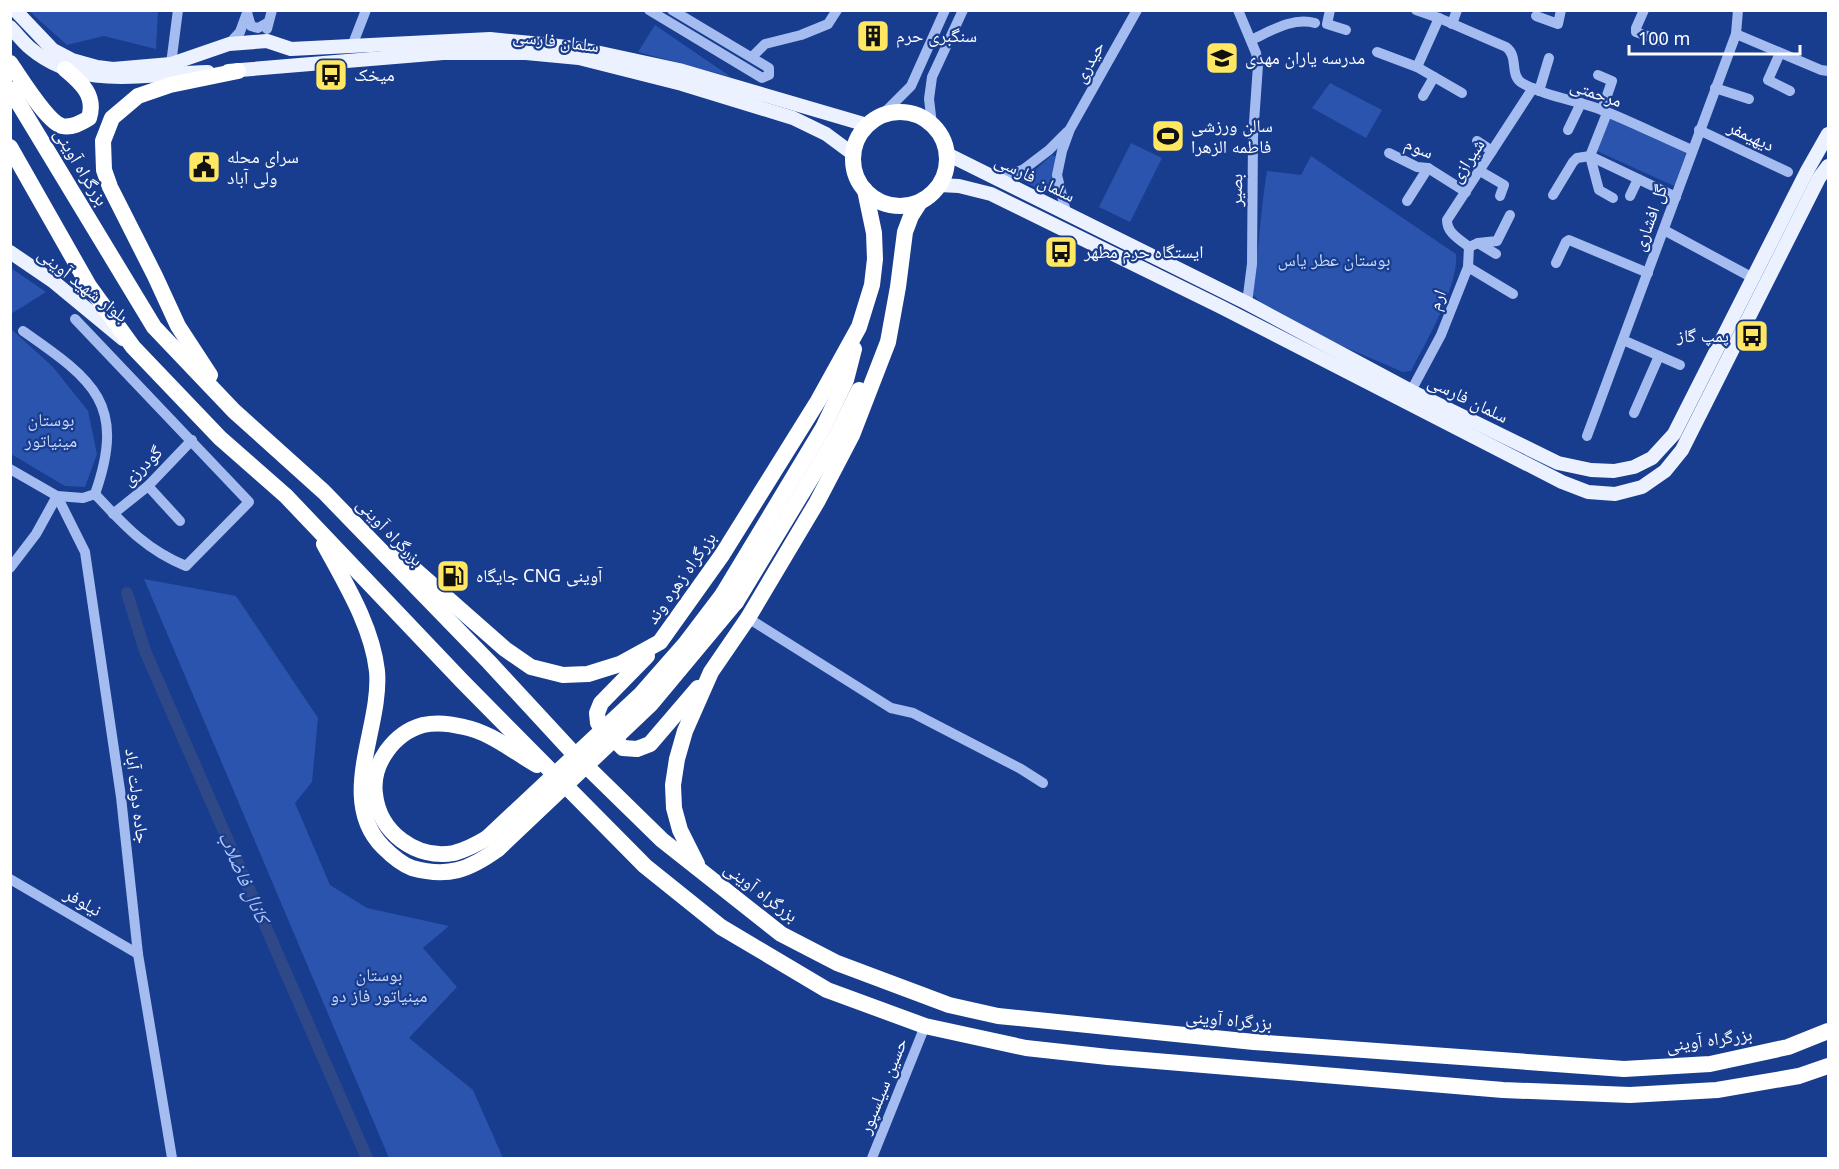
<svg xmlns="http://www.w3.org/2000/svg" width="1839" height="1169" font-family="'Noto Sans','Noto Naskh Arabic',sans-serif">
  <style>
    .green { fill: #2a54ad }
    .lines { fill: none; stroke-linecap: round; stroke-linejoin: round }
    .canal { stroke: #2f4988; stroke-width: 12 }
    .minor { stroke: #a4bcef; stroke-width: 10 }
    .major { stroke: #ecf1ff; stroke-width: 14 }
    .highway { stroke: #fff; stroke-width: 16 }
    .highway-bridge { stroke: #fff; stroke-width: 16 }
    .labels { text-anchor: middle; stroke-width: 4.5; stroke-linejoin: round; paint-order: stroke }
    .poi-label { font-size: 18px; fill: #fff; stroke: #183c8e; text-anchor: start }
    .street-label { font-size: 18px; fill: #fff; stroke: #183c8e }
    .park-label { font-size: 18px; fill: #cbdafb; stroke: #183c8e }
    .water-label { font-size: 20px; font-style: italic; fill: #b0c7f6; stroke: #183c8e }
  </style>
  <rect width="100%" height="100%" fill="#183c8e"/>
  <g class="green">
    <polygon points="29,11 158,11 156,49 104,36 67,45"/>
    <polygon points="655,25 731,77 638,52"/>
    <polygon points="1330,83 1382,110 1366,138 1312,108"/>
    <polygon points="1609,118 1686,153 1674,186 1597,151"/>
    <polygon points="1131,143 1162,158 1130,222 1099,207"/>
    <polygon points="1052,155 1056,156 1052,179 1058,198 1018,179 1017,177 1035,170"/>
    <path d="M1311,156L1456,254C1459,285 1426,342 1411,371L1403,372L1326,339L1261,303L1252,294C1259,253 1260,212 1267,171L1301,175Z"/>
    <polygon points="11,268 46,292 11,314"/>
    <polygon points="10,328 53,367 88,411 97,454 85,487 65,486 11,454"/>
    <polygon points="144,579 236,596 318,718 312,782 295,803 330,885 367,908 449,926 423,948 457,987 409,1038 473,1090 503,1158 389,1158"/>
  </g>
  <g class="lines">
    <polyline class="canal" points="127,593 145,651 367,1158"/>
    <g class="minor">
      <polyline points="649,10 762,78 769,75 769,68 672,10"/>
      <polyline points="1238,10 1256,53 1258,65 1253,137 1252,264 1247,303"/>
      <polyline points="1330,10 1327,24 1346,30"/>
      <path d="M1416,10L1439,18L1506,47C1519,56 1509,75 1522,83C1547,97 1576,100 1602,110C1632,122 1662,137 1692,150"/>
      <polyline points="1644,10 1636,28 1636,32 1664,42"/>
      <polyline points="247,13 251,26 258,28 267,23"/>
      <polyline points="1536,16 1558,24 1561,10"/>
      <polyline points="1452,24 1457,10"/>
      <polyline points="267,29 272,10"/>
      <polyline points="1736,34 1821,70 1828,71"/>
      <path d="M1251,40C1271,31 1292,17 1315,23"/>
      <polyline points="229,44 240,32 248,10"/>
      <polyline points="352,46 366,10"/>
      <polyline points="1377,52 1417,67 1462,93"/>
      <polyline points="1780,53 1768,80 1790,91"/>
      <polyline points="752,57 765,44 801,35 828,24 837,10"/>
      <polyline points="171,64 178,10"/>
      <polyline points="1417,67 1439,18"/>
      <polyline points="1598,75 1612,81 1602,110"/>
      <polyline points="1715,88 1749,99"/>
      <polyline points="1539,91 1549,58"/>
      <polyline points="1423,96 1434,77"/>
      <polyline points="882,115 911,86 945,10"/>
      <polyline points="932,124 929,99 932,77 963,10"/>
      <polyline points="1568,130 1581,103"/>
      <polyline points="1699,130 1788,172"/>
      <polyline points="1477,141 1492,151"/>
      <polyline points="1389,153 1417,167 1428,168 1466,192"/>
      <polyline points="1590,156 1676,197"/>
      <polyline points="1590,156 1599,190 1613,198"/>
      <polyline points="1480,171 1504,185 1500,196"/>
      <polyline points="998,180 1024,169 1049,150 1067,132"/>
      <polyline points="1553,195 1573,162 1577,158 1590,156 1607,113"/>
      <polyline points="1630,196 1638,179"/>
      <polyline points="1407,201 1428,168"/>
      <polyline points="1066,212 1057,175 1062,151 1070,129 1137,10"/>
      <polyline points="1664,230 1753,278"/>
      <polyline points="1478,243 1497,241 1510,215"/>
      <path d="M1469,247C1459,239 1447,233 1447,220L1533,88"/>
      <polyline points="1556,263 1566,242 1569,240 1648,273"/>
      <polyline points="1468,267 1469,247 1478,243 1496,254"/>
      <path d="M75,319L249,502L186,566C146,550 124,525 95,494"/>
      <polyline points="1623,340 1680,365"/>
      <polyline points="1411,391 1441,335 1468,267 1513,294"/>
      <polyline points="1634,413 1659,356"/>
      <polyline points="1587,436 1736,34 1738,10"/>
      <polyline points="10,469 57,496 85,552 121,797 138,954 172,1158"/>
      <polyline points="148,486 180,521"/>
      <polyline points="113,514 148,486 192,440"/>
      <path d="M10,568L36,534L57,496L83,498L95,494C127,403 93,380 23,331"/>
      <polyline points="748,618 891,708 913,713 1021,769 1043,783"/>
      <polyline points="10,879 138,954"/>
      <polyline points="872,1158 925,1026"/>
    </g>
    <g class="major">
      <polyline points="15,10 53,50 72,60 97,67 113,69 171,64 229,44 267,41 291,49 490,39 542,44 582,49 679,70 867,125"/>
      <path d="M10,27C17,34 23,42 30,48C82,92 147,73 208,72"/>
      <polyline points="228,71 443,53 526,53 579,58 682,84 793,118 826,134 853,154"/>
      <polyline points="947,154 1247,303 1411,391 1558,463 1591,470 1614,471 1634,467 1652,458 1674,434 1807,171 1828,134"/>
      <polyline points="939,185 959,186 991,194 1221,307 1562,482 1588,492 1615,494 1642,487 1665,471 1682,450 1819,178 1828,166"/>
      <polyline points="10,252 54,282 123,339"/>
    </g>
    <g class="highway">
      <path d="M10,63C20,77 47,122 62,126C72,128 81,123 89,118C96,96 82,83 65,69"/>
      <polyline points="10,89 154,327 234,411 324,492 489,662 575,755 662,840 781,934 837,963 949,1005 998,1016 1254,1042 1624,1069 1710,1064 1788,1047 1828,1031"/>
      <circle cx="900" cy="159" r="47"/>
      <polyline points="10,147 89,286 133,347 220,438 286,496 462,681 645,866 721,927 827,990 925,1026 1026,1048 1108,1057 1503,1090 1630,1095 1717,1090 1799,1076 1828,1066"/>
      <polyline points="210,375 178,326 155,276 110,187 104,170 103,141 112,118 138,96 170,85 238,71"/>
      <path d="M324,544C345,583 372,626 377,671C382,728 336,799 383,847C391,855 401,864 412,868C448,878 469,870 498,849"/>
      <polyline points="396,553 505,649 531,667 563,675 588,674 620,664 660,642 722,555 818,401 859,327 872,285 875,259 874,233 865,190"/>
      <polyline points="723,594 823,428 846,380 854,349"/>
      <polyline points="736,602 836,437 859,390"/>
      <polyline points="647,656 601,703 597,713 598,723 623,748 637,749 650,744 698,688"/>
      <path d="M487,838C477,844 465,850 454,853C416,860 379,832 375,794C371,764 394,733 423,725C436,722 452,724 464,727C490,732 514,752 537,765"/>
      <polyline points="697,864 680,830 674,808 673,785 677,759 685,731 711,672 748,618 817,502 852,435 888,342 898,287 905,232 911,216 920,202"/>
    </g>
    <g class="highway-bridge">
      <polyline points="487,838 641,694 685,644 723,594"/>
      <polyline points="498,849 651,704 736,602"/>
    </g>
  </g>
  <defs>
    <g id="building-square" transform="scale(1.725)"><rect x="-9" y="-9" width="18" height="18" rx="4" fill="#ffe762" stroke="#183c8e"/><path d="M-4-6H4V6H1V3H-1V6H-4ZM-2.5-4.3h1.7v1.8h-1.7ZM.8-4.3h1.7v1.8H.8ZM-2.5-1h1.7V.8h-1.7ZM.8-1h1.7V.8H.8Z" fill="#111"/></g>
    <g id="school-square" transform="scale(1.725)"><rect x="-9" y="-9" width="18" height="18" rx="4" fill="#ffe762" stroke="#183c8e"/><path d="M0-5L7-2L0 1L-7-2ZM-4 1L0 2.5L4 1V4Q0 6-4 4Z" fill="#111"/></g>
    <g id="bus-square" transform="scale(1.725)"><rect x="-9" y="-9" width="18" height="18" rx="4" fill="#ffe762" stroke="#183c8e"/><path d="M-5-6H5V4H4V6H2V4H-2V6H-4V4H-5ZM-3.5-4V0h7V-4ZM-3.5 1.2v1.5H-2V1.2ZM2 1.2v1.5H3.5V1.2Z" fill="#111"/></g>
    <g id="stadium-square" transform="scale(1.725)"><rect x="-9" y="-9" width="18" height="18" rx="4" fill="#ffe762" stroke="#183c8e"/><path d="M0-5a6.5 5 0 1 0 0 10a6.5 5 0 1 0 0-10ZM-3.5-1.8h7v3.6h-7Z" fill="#111"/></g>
    <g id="civic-square" transform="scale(1.725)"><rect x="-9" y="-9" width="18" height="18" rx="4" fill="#ffe762" stroke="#183c8e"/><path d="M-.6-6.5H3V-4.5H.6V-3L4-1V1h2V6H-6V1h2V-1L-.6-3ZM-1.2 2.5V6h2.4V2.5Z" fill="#111"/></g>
    <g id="fuel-square" transform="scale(1.725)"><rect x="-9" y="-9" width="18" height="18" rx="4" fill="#ffe762" stroke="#183c8e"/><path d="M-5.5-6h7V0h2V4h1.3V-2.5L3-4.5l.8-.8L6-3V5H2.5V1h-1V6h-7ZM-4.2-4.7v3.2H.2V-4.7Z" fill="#111"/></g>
  </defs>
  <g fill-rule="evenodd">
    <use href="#building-square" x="873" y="36"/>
    <use href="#school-square" x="1222" y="58"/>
    <use href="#bus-square" x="331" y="75"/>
    <use href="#stadium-square" x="1168" y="136"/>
    <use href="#civic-square" x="204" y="167"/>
    <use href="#bus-square" x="1061" y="252"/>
    <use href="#bus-square" x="1752" y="336"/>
    <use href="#fuel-square" x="453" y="576"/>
  </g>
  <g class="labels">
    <g class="poi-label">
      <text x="896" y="42">سنگبری حرم</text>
      <text x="1245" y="64">مدرسه یاران مهدی</text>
      <text x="354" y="81">میخک</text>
      <text x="1191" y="132">سالن ورزشی<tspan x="1191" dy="21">فاطمه الزهرا</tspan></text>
      <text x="227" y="163">سرای محله<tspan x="227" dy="21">ولی آباد</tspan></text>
      <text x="1084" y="258">ایستگاه حرم مطهر</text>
      <text x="1729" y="342" text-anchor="end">پمپ گاز</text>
      <text x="476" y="582">جایگاه CNG آوینی</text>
    </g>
    <g class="street-label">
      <text transform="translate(556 41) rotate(7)" y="6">سلمان فارسی</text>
      <text transform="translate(1089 62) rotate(-61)" y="6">حیدری</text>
      <text transform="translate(1596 93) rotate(19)" y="6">مرحمتی</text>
      <text transform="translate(1751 136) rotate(25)" y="6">دیهیمفر</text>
      <text transform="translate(1419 148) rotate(22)" y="6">سوم</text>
      <text transform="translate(1467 161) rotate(-57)" y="6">شیرازی</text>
      <text transform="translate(81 167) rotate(59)" y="6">بزرگراه آوینی</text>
      <text transform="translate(1035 178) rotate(26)" y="6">سلمان فارسی</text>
      <text transform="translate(1236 190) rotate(-89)" y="6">بصیر</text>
      <text transform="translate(1650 218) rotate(-70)" y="6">گل افشاری</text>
      <text transform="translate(83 285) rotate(38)" y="6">بلوار شهید آوینی</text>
      <text transform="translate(1437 300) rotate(-69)" y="6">ارم</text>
      <text transform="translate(1468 399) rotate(26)" y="6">سلمان فارسی</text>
      <text transform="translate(142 466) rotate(-44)" y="6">گودرزی</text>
      <text transform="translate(390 532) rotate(46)" y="6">بزرگراه آوینی</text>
      <text transform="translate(681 578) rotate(-55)" y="6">بزرگراه زهره وند</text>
      <text transform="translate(137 796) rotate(83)" y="6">جاده دولت آباد</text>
      <text transform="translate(761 892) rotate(37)" y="6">بزرگراه آوینی</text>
      <text transform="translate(83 902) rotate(30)" y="6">نیلوفر</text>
      <text transform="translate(1229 1020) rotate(5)" y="6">بزرگراه آوینی</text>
      <text transform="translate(1709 1040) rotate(-8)" y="6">بزرگراه آوینی</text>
      <text transform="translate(883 1086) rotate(-68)" y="6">حسین سیلسپور</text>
    </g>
    <g class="park-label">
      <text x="1334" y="266">بوستان عطر یاس</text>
      <text x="51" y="426">بوستان<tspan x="51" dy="21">مینیاتور</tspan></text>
      <text x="379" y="981">بوستان<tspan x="379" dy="21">مینیاتور فاز دو</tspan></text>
    </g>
    <g class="water-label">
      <text transform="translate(244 877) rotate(66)" y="7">کانال فاضلاب</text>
    </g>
  </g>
  <rect width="1839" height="1169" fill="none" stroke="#ffffff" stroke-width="24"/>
  <path d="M1629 45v9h171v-9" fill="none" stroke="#ffffff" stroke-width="3"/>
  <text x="1638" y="45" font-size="18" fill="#ffffff" stroke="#183c8e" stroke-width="4.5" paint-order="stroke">100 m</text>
</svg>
